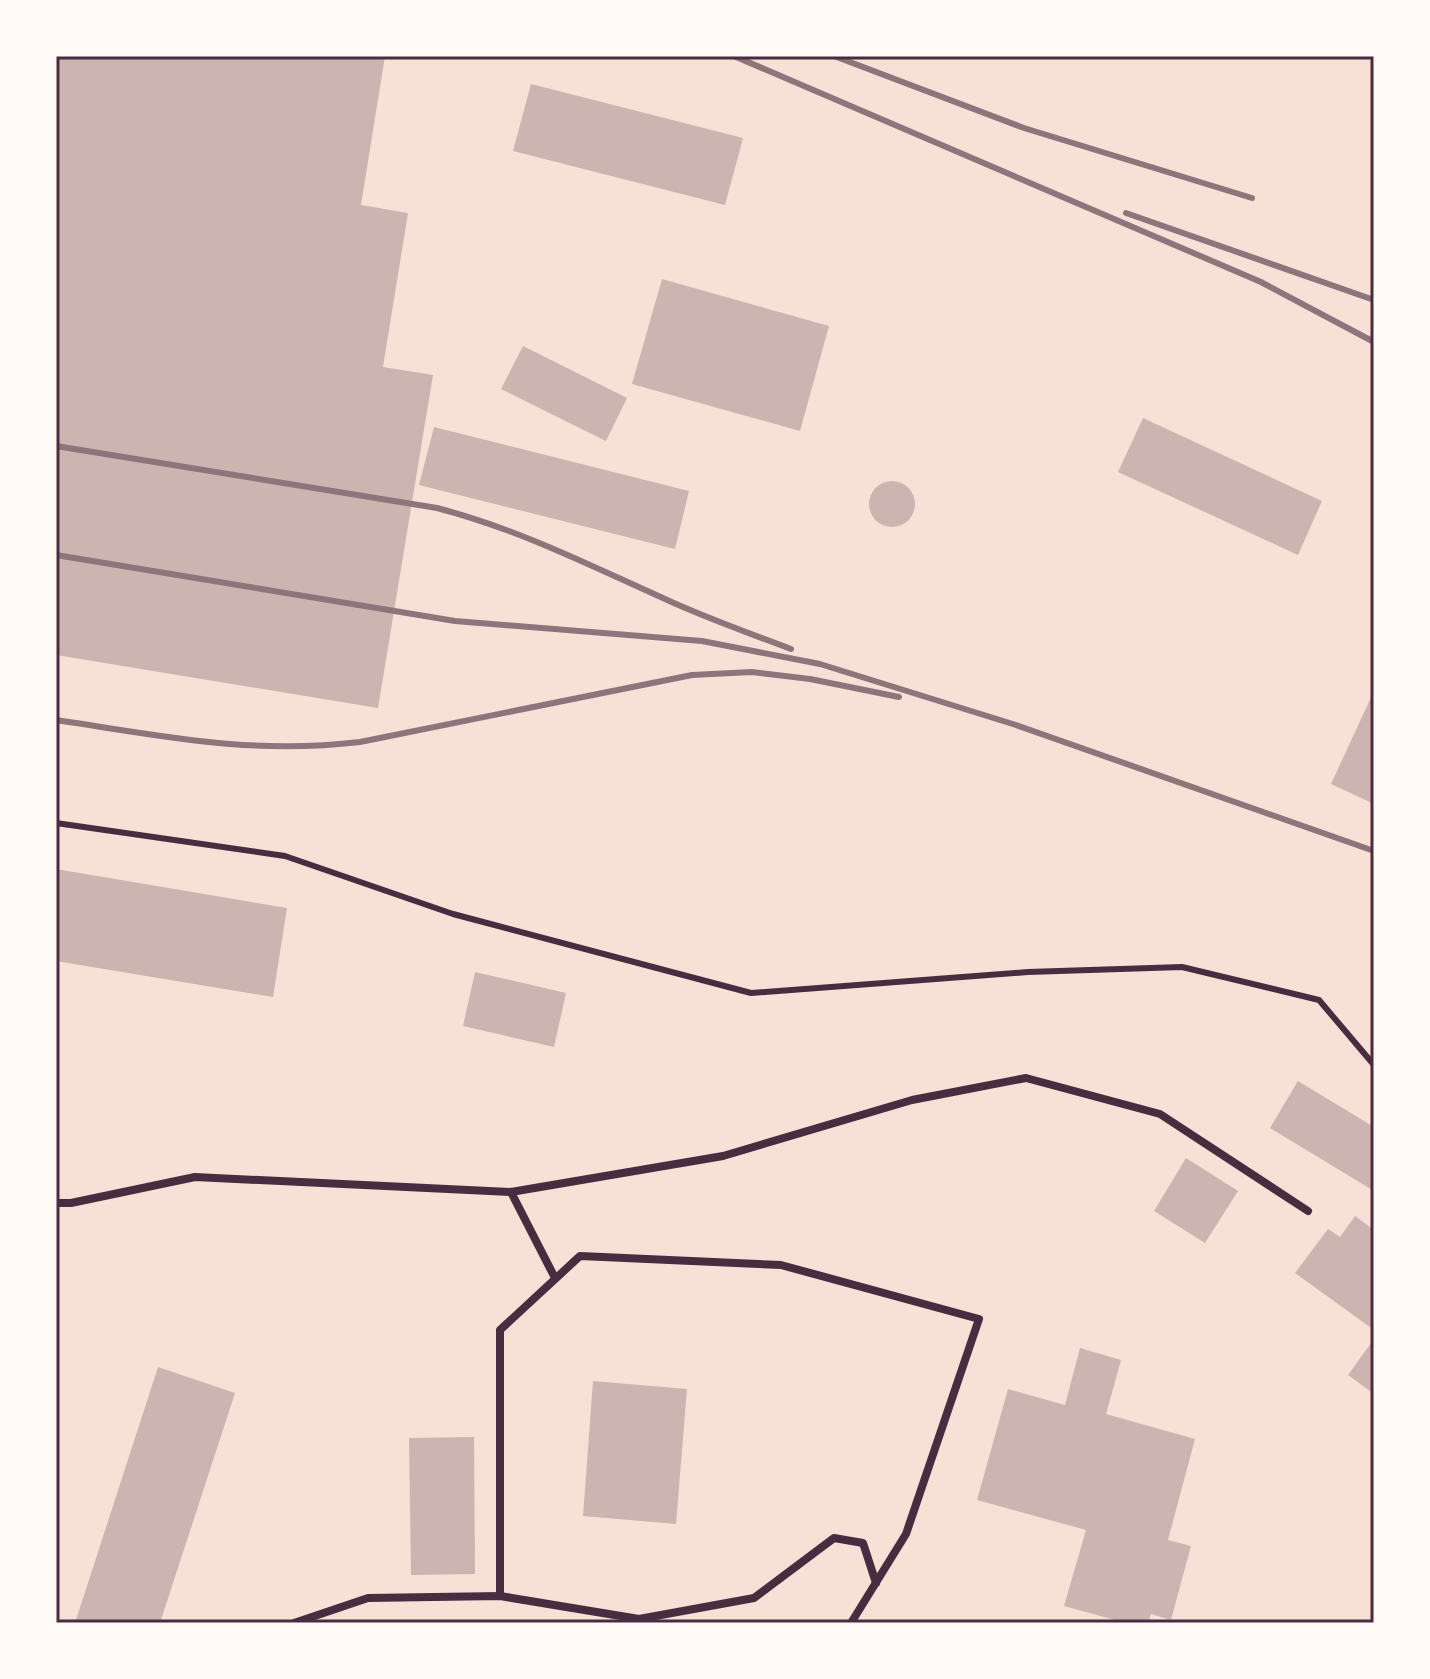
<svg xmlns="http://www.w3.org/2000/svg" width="1430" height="1679" font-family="Helvetica,sans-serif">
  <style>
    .building { fill: #ccb4b1 }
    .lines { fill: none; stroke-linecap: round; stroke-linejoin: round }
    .service { stroke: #4a2c40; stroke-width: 6 }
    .minor { stroke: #4a2c40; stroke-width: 8 }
    .rail { stroke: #8f747c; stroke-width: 6 }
    .neatline { fill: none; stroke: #4a2c40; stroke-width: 3 }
  </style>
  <rect width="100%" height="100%" fill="#f7e1d7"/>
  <g class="building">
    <polygon points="56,56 385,56 361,205 408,213 383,367 433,375 378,708 56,655"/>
    <polygon points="531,84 743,138 725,205 513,151"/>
    <polygon points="662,279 829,326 800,431 632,384"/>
    <polygon points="523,346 627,398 606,441 501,389"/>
    <polygon points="1143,418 1322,501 1298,555 1118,472"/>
    <polygon points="434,427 689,491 675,549 419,485"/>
    <circle cx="892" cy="504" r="23"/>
    <polygon points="1374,691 1374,804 1331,784"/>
    <polygon points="56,869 287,908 273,997 56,961"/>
    <polygon points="475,972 566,993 554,1047 463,1026"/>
    <polygon points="1298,1081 1374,1127 1374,1191 1270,1128"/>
    <polygon points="1186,1158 1238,1191 1205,1243 1154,1211"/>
    <polygon points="1355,1216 1374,1230 1374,1330 1295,1273 1328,1229 1340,1237"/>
    <polygon points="1374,1339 1374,1394 1348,1375"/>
    <polygon points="1080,1348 1121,1360 1106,1414 1195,1439 1168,1540 1191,1546 1171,1620 1151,1614 1148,1623 1126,1623 1064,1606 1086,1530 977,1500 1008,1389 1065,1405"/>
    <polygon points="158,1367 235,1393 160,1623 75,1623"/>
    <polygon points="593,1381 687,1389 676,1524 583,1516"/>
    <polygon points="474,1437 475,1574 411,1575 409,1438"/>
  </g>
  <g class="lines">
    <polyline class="service" points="56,823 285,856 453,914 751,993 1028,972 1182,967 1319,1000 1374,1065"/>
    <g class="minor">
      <polyline points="511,1192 555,1278"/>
      <polyline points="56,1203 71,1203 195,1177 511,1192 723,1156 912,1100 1026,1078 1160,1114 1308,1211"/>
      <polyline points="500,1596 500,1330 580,1256 781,1265 979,1319 906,1534 851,1623"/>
      <polyline points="294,1623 368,1598 500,1596 639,1619 754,1598 834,1538 863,1543 876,1583"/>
    </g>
    <g class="rail">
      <polyline points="734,56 1261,282 1374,342"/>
      <polyline points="834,56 1024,128 1252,198"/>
      <polyline points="1126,213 1374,300"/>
      <path d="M56,446L437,508C518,529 589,565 665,599C706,618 749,633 791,649"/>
      <polyline points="56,555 455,621 702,641 820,664 1016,725 1374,851"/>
      <path d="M56,720C164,736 250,755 360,742L692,675L752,672L810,679L899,697"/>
    </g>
  </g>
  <rect width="1430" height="1679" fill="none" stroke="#fffaf5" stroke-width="116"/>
  <rect x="58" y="58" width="1314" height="1563" class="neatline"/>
</svg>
